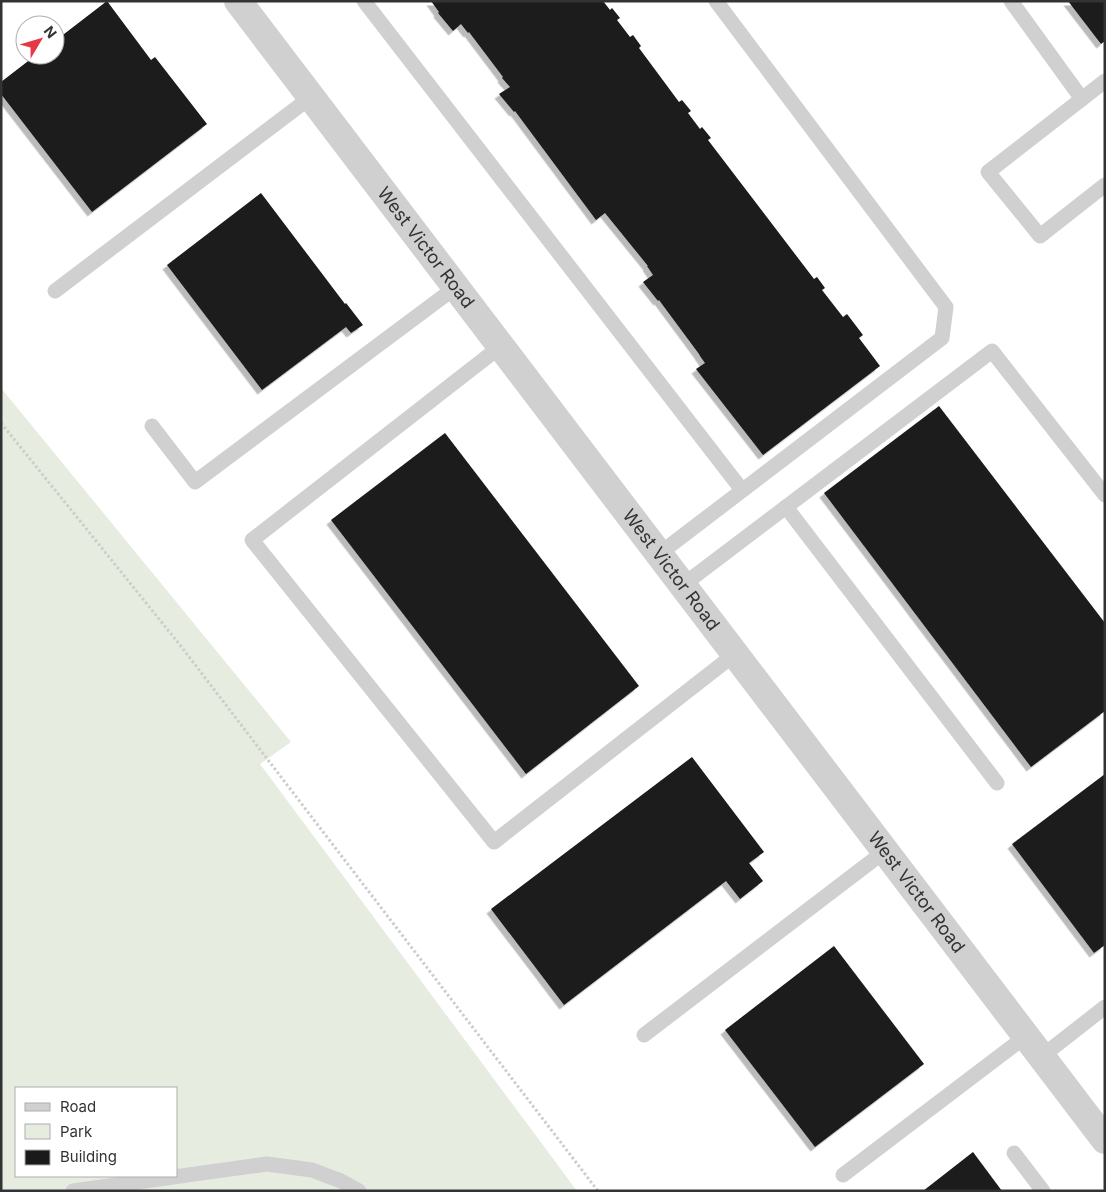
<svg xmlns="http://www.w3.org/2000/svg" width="1106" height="1192" font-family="Inter,sans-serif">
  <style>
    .green { fill: #e6ecdf; fill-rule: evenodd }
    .building { fill: #1a1a1a; filter: url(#shadow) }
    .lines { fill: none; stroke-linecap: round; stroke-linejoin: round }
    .path { stroke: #cdcdcd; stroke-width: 3; stroke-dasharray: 2.5 2.5; stroke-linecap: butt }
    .lane { stroke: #d0d0d0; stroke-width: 15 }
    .street { stroke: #d0d0d0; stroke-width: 28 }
    .labels { text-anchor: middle; stroke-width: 5; stroke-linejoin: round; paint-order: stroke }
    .street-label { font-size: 18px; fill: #333; stroke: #fff }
  </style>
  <defs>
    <filter id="shadow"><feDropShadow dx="-4.5" dy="4.5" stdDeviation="0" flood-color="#0004"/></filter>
  </defs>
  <rect width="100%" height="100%" fill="#fff"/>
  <path class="green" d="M1,388L291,742L260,764L577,1191H1ZM16,1088H176V1176H16Z"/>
  <g class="building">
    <polygon points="107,1 151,60 155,57 207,124 92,212 1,94 1,82 36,55 55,55 55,41"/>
    <polygon points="431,1 603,1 610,10 612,8 620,18 617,20 630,37 633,35 641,46 639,48 679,102 682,100 691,111 688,113 700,129 702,127 711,138 708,140 814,279 817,277 825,288 822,290 843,317 847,314 863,335 859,338 880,366 763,455 696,369 705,363 700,356 699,354 659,300 658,301 643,282 653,275 647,266 648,266 605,213 596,220 515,111 514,112 499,94 510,87 502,78 503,77 469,32 468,33 461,24 453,31 438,13 439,12"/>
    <polygon points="1068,1 1105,1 1105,41 1101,44"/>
    <polygon points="261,193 345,304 346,303 363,325 351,333 346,327 262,390 167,265"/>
    <polygon points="939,406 1105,623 1105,711 1031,767 824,493"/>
    <polygon points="445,433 639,686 526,774 331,520"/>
    <polygon points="692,757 764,852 749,863 763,881 740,899 726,881 564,1005 491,909"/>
    <polygon points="1105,774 1105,945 1094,953 1012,844"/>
    <polygon points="834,946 924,1064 815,1147 725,1030"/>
    <polygon points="973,1152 1002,1191 923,1191"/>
  </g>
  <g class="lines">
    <polyline class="path" points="1,423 180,645 598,1191"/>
    <g class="lane">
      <polyline points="364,1 742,490"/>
      <polyline points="1011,1 1082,99"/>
      <polyline points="1105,81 988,172 1040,236 1105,185"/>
      <polyline points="55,291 311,97"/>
      <polyline points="501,346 252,540 494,842 735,654"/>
      <polyline points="152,426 195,482 456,287"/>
      <polyline points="786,507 997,783"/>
      <polyline points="659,554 942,338 946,307 716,1"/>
      <polyline points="683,585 992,351 1105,495"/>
      <polyline points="644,1035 885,851"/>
      <polyline points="1041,1057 1105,1007"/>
      <polyline points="1014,1153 1043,1191"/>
      <polyline points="843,1175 1026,1036"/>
      <polyline points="73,1191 267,1164 312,1170 341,1181 359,1191"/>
    </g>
    <path class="street" id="s1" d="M238,1L1105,1140"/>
  </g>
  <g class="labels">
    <g class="street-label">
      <text dy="6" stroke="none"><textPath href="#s1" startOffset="310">West Victor Road</textPath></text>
      <text dy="6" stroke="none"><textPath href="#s1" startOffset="715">West Victor Road</textPath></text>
      <text dy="6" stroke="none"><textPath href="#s1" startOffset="1120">West Victor Road</textPath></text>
    </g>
  </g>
  <rect width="1106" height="1192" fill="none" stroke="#333333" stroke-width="5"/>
  <rect x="15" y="1087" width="162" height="90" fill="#ffffff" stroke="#adadad"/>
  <rect x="25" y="1103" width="25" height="8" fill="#d0d0d0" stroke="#adadad"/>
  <text x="60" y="1112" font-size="15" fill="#333333">Road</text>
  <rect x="25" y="1124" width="25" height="15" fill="#e6ecdf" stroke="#adadad"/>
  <text x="60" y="1137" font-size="15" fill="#333333">Park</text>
  <rect x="25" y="1150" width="25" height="15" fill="#1a1a1a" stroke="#adadad"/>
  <text x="60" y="1162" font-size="15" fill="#333333">Building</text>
  <g transform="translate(40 40) rotate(52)"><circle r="24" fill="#ffffff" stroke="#adadad"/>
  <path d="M0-4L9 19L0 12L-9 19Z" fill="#e63946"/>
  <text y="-8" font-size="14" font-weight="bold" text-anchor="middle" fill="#333333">N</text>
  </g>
</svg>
